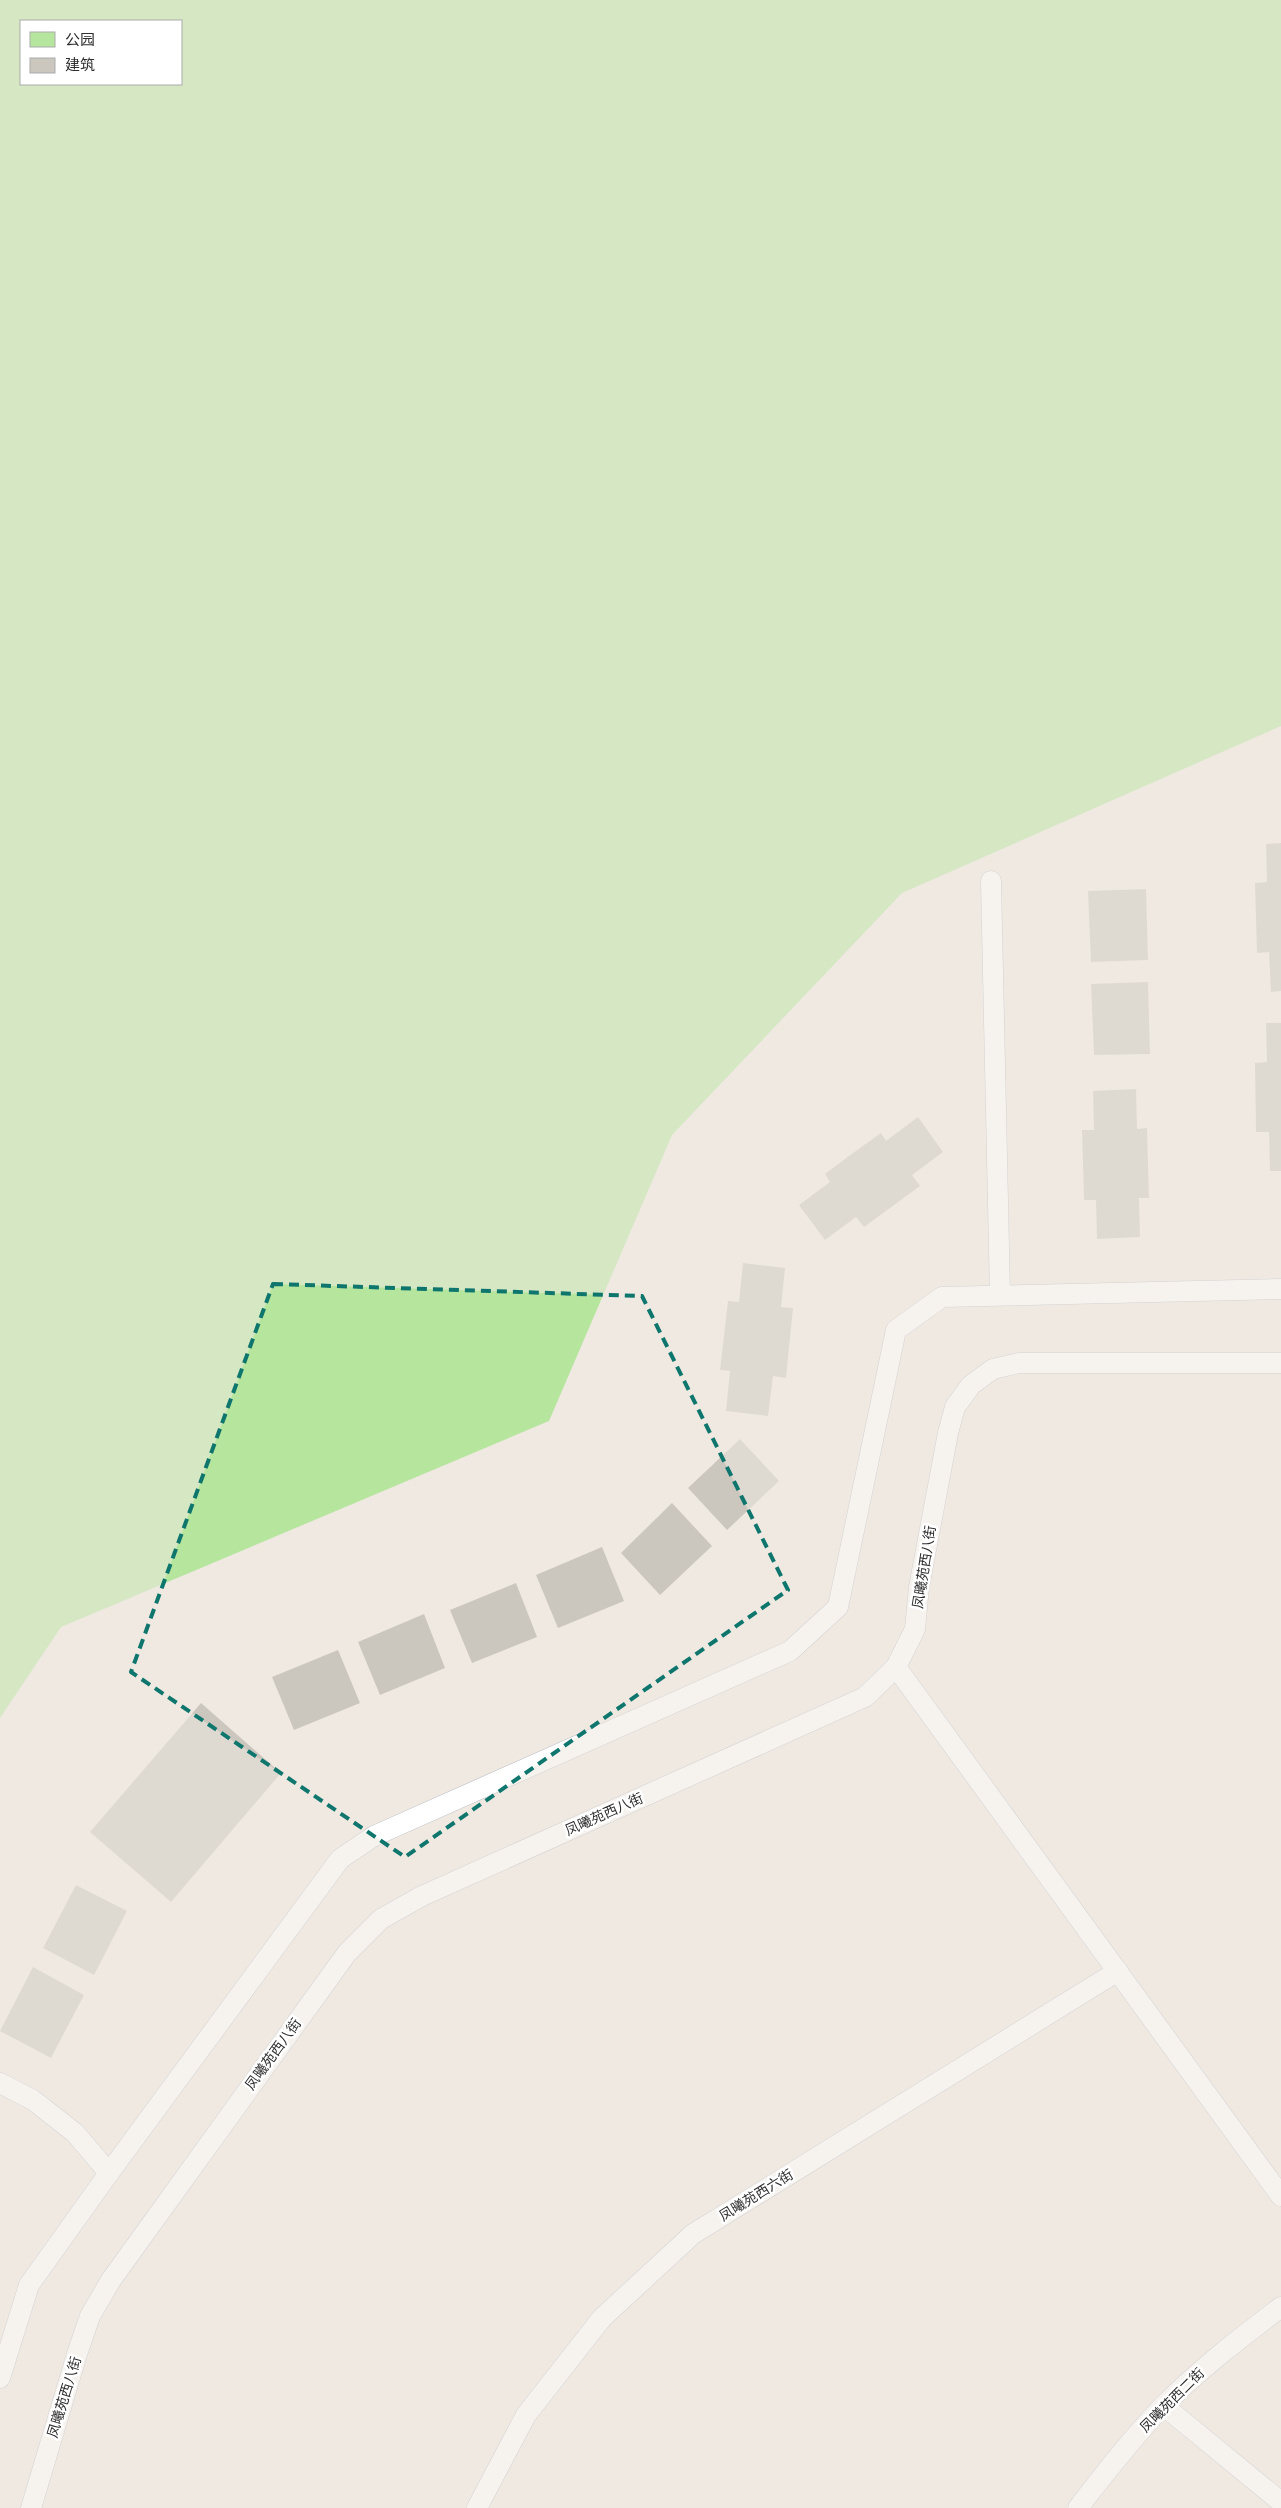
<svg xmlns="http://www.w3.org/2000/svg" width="1281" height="2508" font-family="Raleway,'Noto Sans SC',sans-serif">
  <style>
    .green { fill: #b6e59e; fill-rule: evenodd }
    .building { fill: #cbc7bf }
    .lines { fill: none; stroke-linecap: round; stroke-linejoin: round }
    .service-casing { stroke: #b4b7c1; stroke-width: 21 }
    .service { stroke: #fff; stroke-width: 20 }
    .marked { fill: none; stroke: #0f766e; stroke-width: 4; stroke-dasharray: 10 6; stroke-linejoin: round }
    .labels { text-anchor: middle; stroke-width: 5; stroke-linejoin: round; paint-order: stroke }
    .street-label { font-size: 14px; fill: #2e2e2e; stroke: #fff }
  </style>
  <rect width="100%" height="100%" fill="#efe9e1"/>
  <path class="green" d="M0,0H1281V726L902,893L672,1135L549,1421L61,1627L0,1718ZM21,21H181V84H21Z"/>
  <g class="building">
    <polygon points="1281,843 1281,991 1271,992 1269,952 1257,953 1255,883 1267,882 1266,844"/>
    <polygon points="1146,889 1148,960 1091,962 1088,891"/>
    <polygon points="1148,982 1150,1054 1094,1055 1091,984"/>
    <polygon points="1266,1023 1281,1023 1281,1171 1270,1171 1269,1132 1256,1132 1255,1063 1267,1062"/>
    <polygon points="1136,1089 1137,1129 1147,1128 1149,1198 1139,1198 1140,1237 1097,1239 1096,1200 1084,1200 1082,1130 1094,1130 1093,1091"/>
    <polygon points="918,1117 943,1152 912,1175 920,1186 864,1227 856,1217 825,1240 799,1205 830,1182 825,1174 853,1153 881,1133 886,1141"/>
    <polygon points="743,1263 785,1268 781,1307 793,1308 786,1378 773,1376 768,1416 726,1411 730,1371 720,1370 724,1336 728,1301 739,1302"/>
    <polygon points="740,1439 779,1481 727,1530 688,1488"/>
    <polygon points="672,1503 712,1546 660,1595 621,1553"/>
    <polygon points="602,1547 624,1601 558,1628 536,1575"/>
    <polygon points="516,1583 537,1637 472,1663 450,1610"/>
    <polygon points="424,1614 445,1668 380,1695 358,1642"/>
    <polygon points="338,1650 360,1703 294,1730 272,1677"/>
    <polygon points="201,1703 281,1773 171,1902 90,1832"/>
    <polygon points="76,1885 127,1911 94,1975 43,1948"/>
    <polygon points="33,1967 84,1995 51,2058 0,2031"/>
  </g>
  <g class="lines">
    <g class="service-casing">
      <g id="service">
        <polyline points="991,881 1000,1295"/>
        <polyline points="896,1667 1281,2196"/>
        <polyline points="0,2083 33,2100 75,2133 109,2173"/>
        <polyline points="0,2378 29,2285 109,2173 340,1859 374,1836 790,1651 838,1607 896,1330 942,1297 1281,1289"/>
        <polyline points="1164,2406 1281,2502"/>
        <polyline points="31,2508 77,2354 90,2316 111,2280 347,1953 381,1919 422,1896 865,1697 896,1667 915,1629 919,1587 948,1433 955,1407 971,1385 993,1369 1019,1363 1281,1363"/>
        <polyline points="477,2508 526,2415 602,2318 693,2234 1118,1971"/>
        <path d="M1078,2508C1105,2473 1133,2437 1164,2405C1200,2369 1240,2338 1281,2307"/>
      </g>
    </g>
    <use href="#service" class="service"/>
  </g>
  <path d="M0 0H1281V2508H0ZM273,1284L642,1296L788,1590L405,1857L131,1672Z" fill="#efe9e1" fill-opacity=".55" fill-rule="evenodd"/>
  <path class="marked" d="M273,1284L642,1296L788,1590L405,1857L131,1672Z"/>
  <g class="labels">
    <g class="street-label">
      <text transform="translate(924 1567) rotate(-81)" y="5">凤曦苑西八街</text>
      <text transform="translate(604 1814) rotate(-24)" y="5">凤曦苑西八街</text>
      <text transform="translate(273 2054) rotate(-54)" y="5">凤曦苑西八街</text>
      <text transform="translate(756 2195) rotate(-32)" y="5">凤曦苑西六街</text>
      <text transform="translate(64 2397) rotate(-73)" y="5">凤曦苑西八街</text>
      <text transform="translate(1172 2400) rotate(-45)" y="5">凤曦苑西二街</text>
    </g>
  </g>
  <rect x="20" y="20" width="162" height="65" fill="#ffffff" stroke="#ababab"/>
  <rect x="30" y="32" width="25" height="15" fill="#b6e59e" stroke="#ababab"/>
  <text x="65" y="45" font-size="15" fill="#2e2e2e">公园</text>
  <rect x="30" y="58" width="25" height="15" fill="#cbc7bf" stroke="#ababab"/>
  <text x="65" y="70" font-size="15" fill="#2e2e2e">建筑</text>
</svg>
